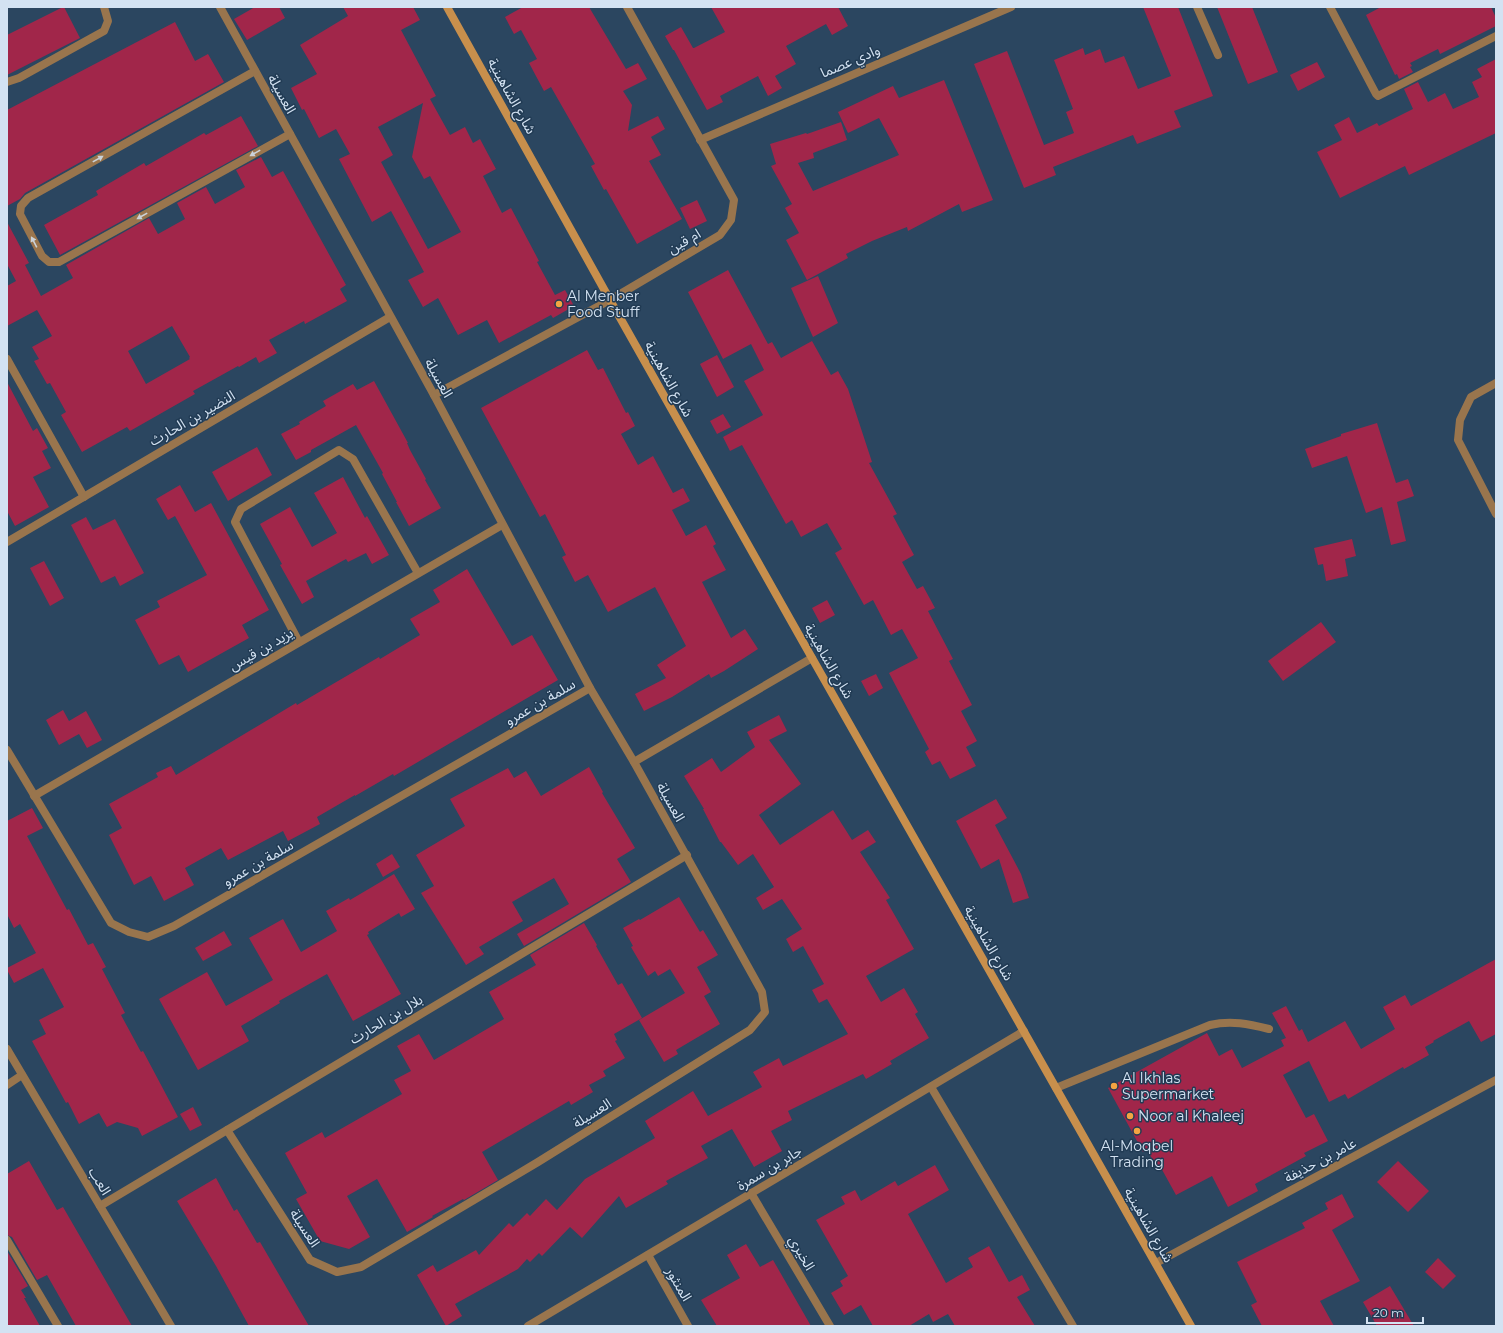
<svg xmlns="http://www.w3.org/2000/svg" width="1503" height="1333" font-family="Montserrat,'Noto Sans Arabic',sans-serif">
  <style>
    .building { fill: #a1264a; fill-rule: evenodd }
    .lines { fill: none; stroke-linecap: round; stroke-linejoin: round }
    .lane { stroke: #99754d; stroke-width: 8 }
    .street { stroke: #99754d; stroke-width: 8 }
    .secondary { stroke: #c88f4c; stroke-width: 8 }
    .oneway { fill: #cad2d9 }
    .poi-dot { fill: #f3a442; stroke: #213b54; stroke-width: 1.5 }
    .labels { text-anchor: middle; stroke-width: 3; stroke-linejoin: round; paint-order: stroke }
    .street-label { font-size: 14px; fill: #d3e2f2; stroke: #213b54 }
    .poi-label { font-size: 14px; fill: #d3e2f2; stroke: #213b54; text-anchor: start }
  </style>
  <rect width="100%" height="100%" fill="#2b4660"/>
  <g class="building">
    <polygon points="63,7 64,7 80,38 7,75 7,35"/>
    <polygon points="255,7 279,7 285,18 247,40 234,19"/>
    <path d="M343,7H413L420,20L401,30L436,96L430,99L450,135L465,127L473,143L480,139L496,169L483,176L502,213L511,208L539,261L537,262L555,295L565,290L574,306L553,318L551,315L499,343L487,320L458,335L438,298L423,307L408,280L424,272L391,211L372,222L339,159L350,154L336,129L319,138L304,109L302,110L291,88L317,74L300,45L348,16ZM423,103L412,157L424,179L430,176L461,232L428,249L381,162L393,155L378,127Z"/>
    <polygon points="523,7 589,7 626,69 638,63 647,79 623,91 632,105 628,131 658,116 665,129 651,137 661,155 649,161 682,219 637,244 606,189 604,190 591,166 595,164 551,87 544,91 529,63 537,59 521,30 514,34 505,17"/>
    <polygon points="711,7 838,7 848,26 832,35 826,24 786,46 796,64 775,76 782,88 768,96 758,76 720,96 723,102 707,110 674,50 673,50 665,36 681,27 693,48 694,48 725,32"/>
    <polygon points="1143,7 1178,7 1213,96 1174,111 1181,127 1137,144 1133,135 1053,167 1056,175 1024,188 974,64 1007,51 1044,145 1074,133 1066,112 1073,109 1054,60 1083,48 1085,55 1100,49 1105,63 1124,56 1138,89 1171,76"/>
    <polygon points="1217,7 1252,7 1278,72 1248,84"/>
    <polygon points="1381,7 1491,7 1496,18 1496,26 1440,54 1438,49 1410,63 1412,66 1410,67 1413,72 1399,79 1397,74 1395,75 1366,15"/>
    <polygon points="175,22 195,61 208,54 224,82 25,193 20,199 7,206 7,110"/>
    <polygon points="1496,59 1496,133 1409,175 1405,166 1340,198 1317,152 1342,140 1334,125 1349,117 1357,133 1377,123 1379,126 1413,109 1404,89 1418,82 1428,102 1445,93 1453,109 1479,97 1472,82 1482,77 1477,69"/>
    <polygon points="1317,62 1325,77 1298,91 1290,75"/>
    <polygon points="944,80 993,200 962,212 959,204 908,231 907,227 872,241 846,254 848,258 807,280 786,240 799,233 785,208 792,204 771,166 776,164 770,144 806,133 807,134 841,122 847,140 813,153 814,158 798,163 813,191 899,155 879,118 848,133 838,112 893,86 899,98"/>
    <polygon points="241,116 258,146 60,255 44,225 98,195 96,191 144,163 146,166 204,133 206,135"/>
    <path d="M261,157L272,177L283,171L346,285L340,289L347,301L305,324L304,321L269,340L277,353L259,363L256,357L239,367L238,366L193,391L195,394L130,431L127,427L82,452L61,415L66,412L50,383L47,384L34,361L39,359L32,347L52,336L37,310L7,326V286L16,281L7,264V222L29,263L25,265L41,296L73,278L66,265L149,218L158,234L185,219L177,203L206,187L215,204L245,187L236,170ZM172,326L190,357L189,358L190,359L146,384L128,351Z"/>
    <polygon points="697,200 707,221 690,229 680,208"/>
    <polygon points="728,270 768,344 772,342 781,358 812,341 831,375 838,371 848,389 872,462 869,463 897,514 893,516 914,555 902,562 917,589 923,586 935,608 928,611 953,659 949,661 972,705 961,711 977,741 966,747 976,766 950,779 940,761 932,765 925,752 929,749 889,673 918,658 902,629 891,635 873,600 864,605 835,553 842,549 827,523 801,537 792,520 786,524 742,445 730,451 723,437 763,415 744,381 764,370 751,344 723,359 688,292"/>
    <polygon points="818,276 838,323 813,337 791,288"/>
    <polygon points="587,350 598,370 603,368 626,413 628,412 635,426 621,434 638,465 653,456 673,493 683,488 690,501 672,510 686,536 706,525 716,544 713,546 726,570 702,582 731,638 745,629 758,649 724,671 711,678 709,674 672,697 644,711 635,694 666,678 657,665 686,646 655,587 608,612 588,575 575,582 562,557 566,555 545,514 540,517 481,408"/>
    <polygon points="717,355 734,387 717,397 700,364"/>
    <polygon points="374,381 408,443 407,443 410,450 426,479 425,480 441,508 409,526 396,502 397,502 382,474 383,473 356,425 311,450 311,452 296,460 281,434 300,424 299,422 326,406 323,401 353,384 357,390"/>
    <polygon points="7,382 33,431 37,428 48,448 42,451 51,468 33,477 49,507 15,526 7,511"/>
    <polygon points="723,414 731,427 717,434 710,421"/>
    <polygon points="1377,423 1396,483 1408,479 1414,496 1397,502 1406,541 1391,545 1382,507 1366,513 1347,456 1312,468 1305,449 1341,436 1341,434"/>
    <polygon points="257,447 272,475 228,501 212,472"/>
    <polygon points="343,477 365,518 367,516 389,555 372,564 366,553 348,562 346,559 306,581 314,597 302,604 280,565 282,564 260,524 290,507 312,547 337,533 314,493"/>
    <polygon points="180,485 195,512 211,503 269,610 242,625 249,638 188,672 179,655 159,665 135,620 160,607 157,601 207,575 175,516 168,520 156,499"/>
    <polygon points="86,517 93,530 115,519 144,573 120,586 115,576 101,583 71,525"/>
    <polygon points="1352,539 1356,556 1345,559 1348,576 1326,581 1323,564 1318,565 1314,548"/>
    <polygon points="44,561 64,598 50,606 30,568"/>
    <polygon points="467,569 512,646 532,635 558,680 394,776 393,774 355,796 355,795 317,817 320,824 288,841 283,831 228,860 221,848 185,868 194,885 164,901 151,876 134,885 109,835 122,828 109,804 158,777 156,773 171,766 176,775 296,703 297,705 379,657 380,659 420,635 410,619 440,602 433,590"/>
    <polygon points="827,600 835,615 820,623 812,608"/>
    <polygon points="1321,622 1336,642 1283,681 1268,661"/>
    <polygon points="876,674 883,688 869,696 861,681"/>
    <polygon points="63,710 69,721 86,711 102,740 87,748 79,734 59,745 46,720"/>
    <polygon points="779,715 787,731 769,740 801,784 759,815 780,845 833,810 852,840 868,830 876,842 860,852 890,898 886,900 914,949 866,976 881,1002 904,988 918,1012 915,1014 929,1038 890,1061 892,1064 866,1079 863,1074 788,1111 792,1120 771,1131 782,1151 754,1167 732,1129 701,1146 708,1158 666,1181 668,1184 626,1208 619,1196 582,1238 570,1227 542,1256 539,1253 530,1262 527,1259 518,1269 455,1304 462,1316 446,1326 417,1275 433,1265 437,1272 476,1250 479,1255 509,1223 513,1227 527,1213 530,1216 546,1199 557,1210 585,1179 655,1138 645,1121 693,1091 708,1116 762,1087 753,1072 779,1058 783,1066 848,1034 827,999 819,1003 812,990 824,984 803,946 793,952 786,939 802,929 782,899 763,910 756,898 774,887 753,854 738,865 721,842 720,842 703,809 704,809 684,776 712,758 721,772 755,747 747,732"/>
    <polygon points="589,767 603,792 602,793 635,848 617,859 631,882 524,946 517,934 569,904 554,878 512,902 523,921 479,947 484,954 466,965 421,893 434,886 416,855 465,826 450,799 508,768 514,778 526,771 541,796"/>
    <polygon points="996,799 1007,818 995,825 1021,874 1029,898 1013,903 999,859 981,869 956,821"/>
    <polygon points="32,808 43,828 27,836 67,910 69,909 88,945 93,943 106,967 102,969 125,1013 121,1015 141,1052 143,1051 178,1117 142,1136 138,1128 117,1122 107,1127 99,1113 79,1124 68,1102 66,1103 32,1041 46,1034 39,1020 64,1007 43,968 14,983 7,970 7,968 36,953 20,924 14,928 7,914 7,821"/>
    <polygon points="392,854 400,867 383,877 376,864"/>
    <polygon points="394,874 415,909 401,917 399,913 368,932 369,934 367,935 401,994 353,1021 327,974 279,1001 280,1003 241,1026 249,1041 198,1070 159,999 207,972 226,1006 273,980 249,938 283,919 301,952 337,931 326,911 349,898 350,900"/>
    <polygon points="679,897 700,932 703,930 718,955 697,967 711,992 704,996 720,1024 676,1050 678,1054 664,1062 639,1020 685,993 670,969 658,976 655,971 648,976 631,947 633,946 623,928 639,919 640,920"/>
    <polygon points="584,923 597,945 596,946 618,985 622,983 642,1018 614,1034 617,1040 615,1041 625,1058 603,1071 606,1076 589,1085 593,1092 571,1105 569,1101 482,1152 498,1180 464,1200 463,1199 432,1216 433,1217 407,1232 377,1179 347,1196 370,1237 349,1249 320,1241 296,1199 307,1193 285,1153 322,1132 325,1138 402,1094 394,1080 411,1071 397,1046 419,1034 434,1060 504,1019 489,992 536,965 530,955"/>
    <polygon points="224,931 232,945 203,961 195,948"/>
    <polygon points="1496,959 1496,1034 1481,1042 1469,1021 1433,1041 1434,1042 1425,1047 1429,1055 1404,1069 1403,1067 1348,1099 1345,1094 1329,1102 1309,1061 1283,1075 1306,1118 1314,1114 1328,1141 1304,1153 1306,1156 1255,1184 1258,1191 1228,1207 1212,1176 1176,1195 1160,1166 1157,1167 1147,1150 1143,1152 1108,1088 1207,1033 1219,1056 1232,1049 1242,1068 1284,1046 1281,1040 1286,1038 1272,1013 1286,1006 1299,1031 1302,1029 1308,1042 1345,1021 1361,1049 1395,1029 1383,1007 1405,995 1411,1006"/>
    <polygon points="193,1107 202,1125 190,1131 180,1114"/>
    <polygon points="29,1161 57,1210 63,1207 132,1326 76,1326 47,1275 37,1280 12,1237 7,1235 7,1174"/>
    <polygon points="1398,1161 1429,1191 1408,1212 1377,1182"/>
    <polygon points="935,1165 949,1190 908,1214 946,1283 973,1267 968,1258 989,1246 1009,1282 1022,1275 1030,1290 1017,1297 1035,1326 955,1326 948,1314 933,1322 929,1314 909,1326 873,1326 861,1305 844,1315 831,1293 843,1286 840,1281 848,1276 816,1220 845,1204 841,1197 855,1190 861,1201 895,1181 898,1186"/>
    <polygon points="216,1178 234,1211 237,1209 257,1243 260,1242 309,1326 249,1326 216,1266 177,1201"/>
    <polygon points="1342,1194 1354,1217 1332,1230 1360,1281 1320,1301 1334,1326 1262,1326 1251,1305 1257,1302 1237,1262 1305,1228 1302,1223 1328,1209 1325,1203"/>
    <polygon points="746,1244 760,1267 773,1260 811,1326 717,1326 701,1300 740,1278 727,1255"/>
    <polygon points="7,1251 28,1286 21,1290 26,1298 24,1298 40,1326 7,1326"/>
    <polygon points="1438,1258 1456,1276 1443,1289 1425,1272"/>
    <polygon points="1390,1286 1414,1326 1377,1326 1363,1302"/>
  </g>
  <g class="lines">
    <g class="lane">
      <polyline points="1197,7 1218,55"/>
      <polyline points="1330,7 1376,94 1378,96 1496,36"/>
      <path d="M1056,1088L1210,1025C1231,1020 1249,1024 1269,1029"/>
      <polyline points="7,1240 58,1326"/>
    </g>
    <g class="street">
      <polyline points="220,7 434,395 590,688 634,762 762,992 765,1012 750,1030 538,1162 361,1267 337,1272 310,1260 227,1130"/>
      <polyline points="255,71 28,198 21,206 20,214 42,256 49,262 59,262 290,134"/>
      <polyline points="7,82 19,78 104,31 108,21 104,7"/>
      <polyline points="700,140 1011,7"/>
      <polyline points="7,359 84,497"/>
      <polyline points="1496,383 1471,397 1460,420 1458,440 1496,514"/>
      <polyline points="434,395 610,300 720,235 731,220 734,200 627,7"/>
      <polyline points="7,542 390,317"/>
      <polyline points="299,642 235,522 241,509 339,450 353,459 418,573"/>
      <polyline points="7,750 111,923 129,932 148,937 174,926 590,688"/>
      <polyline points="634,762 812,658"/>
      <polyline points="34,796 502,525"/>
      <polyline points="7,1049 171,1326"/>
      <polyline points="7,1085 22,1075"/>
      <polyline points="931,1087 1073,1326"/>
      <polyline points="751,1193 830,1326"/>
      <polyline points="100,1206 687,855"/>
      <polyline points="648,1255 688,1326"/>
      <polyline points="1156,1263 1496,1080"/>
      <polyline points="528,1326 1024,1031"/>
    </g>
    <polyline class="secondary" points="447,7 610,300 812,658 1191,1326"/>
  </g>
  <defs><path id="oneway-solid" d="M-6-.8H1V-3.2L6.5 0L1 3.2V.8H-6Z"/></defs>
  <g class="oneway">
    <use href="#oneway-solid" transform="translate(255 153) rotate(151)"/>
    <use href="#oneway-solid" transform="translate(98 159) rotate(-29)"/>
    <use href="#oneway-solid" transform="translate(142 216) rotate(151)"/>
    <use href="#oneway-solid" transform="translate(34 242) rotate(-118)"/>
  </g>
  <g class="poi-dot">
    <circle cx="559" cy="304" r="4"/>
    <circle cx="1114" cy="1086" r="4"/>
    <circle cx="1130" cy="1116" r="4"/>
    <circle cx="1137" cy="1131" r="4"/>
  </g>
  <g class="labels">
    <g class="street-label">
      <text transform="translate(850 61) rotate(-23)" y="5">وادي عصما</text>
      <text transform="translate(282 94) rotate(61)" y="5">العسيلة</text>
      <text transform="translate(512 96) rotate(61)" y="5">شارع الشاهينية</text>
      <text transform="translate(684 241) rotate(-30)" y="5">ام قين</text>
      <text transform="translate(439 378) rotate(61)" y="5">العسيلة</text>
      <text transform="translate(669 379) rotate(61)" y="5">شارع الشاهينية</text>
      <text transform="translate(192 418) rotate(-30)" y="5">النضير بن الحارث</text>
      <text transform="translate(261 649) rotate(-30)" y="5">يزيد بن قيس</text>
      <text transform="translate(829 661) rotate(60)" y="5">شارع الشاهينية</text>
      <text transform="translate(540 702) rotate(-30)" y="5">سلمة بن عمرو</text>
      <text transform="translate(671 802) rotate(61)" y="5">العسيلة</text>
      <text transform="translate(258 863) rotate(-30)" y="5">سلمة بن عمرو</text>
      <text transform="translate(989 943) rotate(60)" y="5">شارع الشاهينية</text>
      <text transform="translate(386 1019) rotate(-31)" y="5">بلال بن الحارث</text>
      <text transform="translate(592 1113) rotate(-32)" y="5">العسيلة</text>
      <text transform="translate(1320 1160) rotate(-28)" y="5">عامر بن حذيفة</text>
      <text transform="translate(769 1168) rotate(-31)" y="5">جابر بن سمرة</text>
      <text transform="translate(100 1181) rotate(59)" y="5">العب</text>
      <text transform="translate(1149 1225) rotate(60)" y="5">شارع الشاهينية</text>
      <text transform="translate(305 1228) rotate(57)" y="5">العسيلة</text>
      <text transform="translate(802 1253) rotate(60)" y="5">الخيري</text>
      <text transform="translate(679 1284) rotate(60)" y="5">المنثور</text>
    </g>
    <g class="poi-label">
      <text x="567" y="301">Al Menber<tspan x="567" dy="16">Food Stuff</tspan></text>
      <text x="1122" y="1083">Al Ikhlas<tspan x="1122" dy="16">Supermarket</tspan></text>
      <text x="1138" y="1121">Noor al Khaleej</text>
      <text x="1137" y="1151" text-anchor="middle">Al-Moqbel<tspan x="1137" dy="16">Trading</tspan></text>
    </g>
  </g>
  <rect width="1503" height="1333" fill="none" stroke="#d3e2f2" stroke-width="16"/>
  <path d="M1367 1317v6h56v-6" fill="none" stroke="#d3e2f2" stroke-width="2"/>
  <text x="1373" y="1317" font-size="12" fill="#d3e2f2" stroke="#213b54" stroke-width="3" paint-order="stroke">20 m</text>
</svg>
